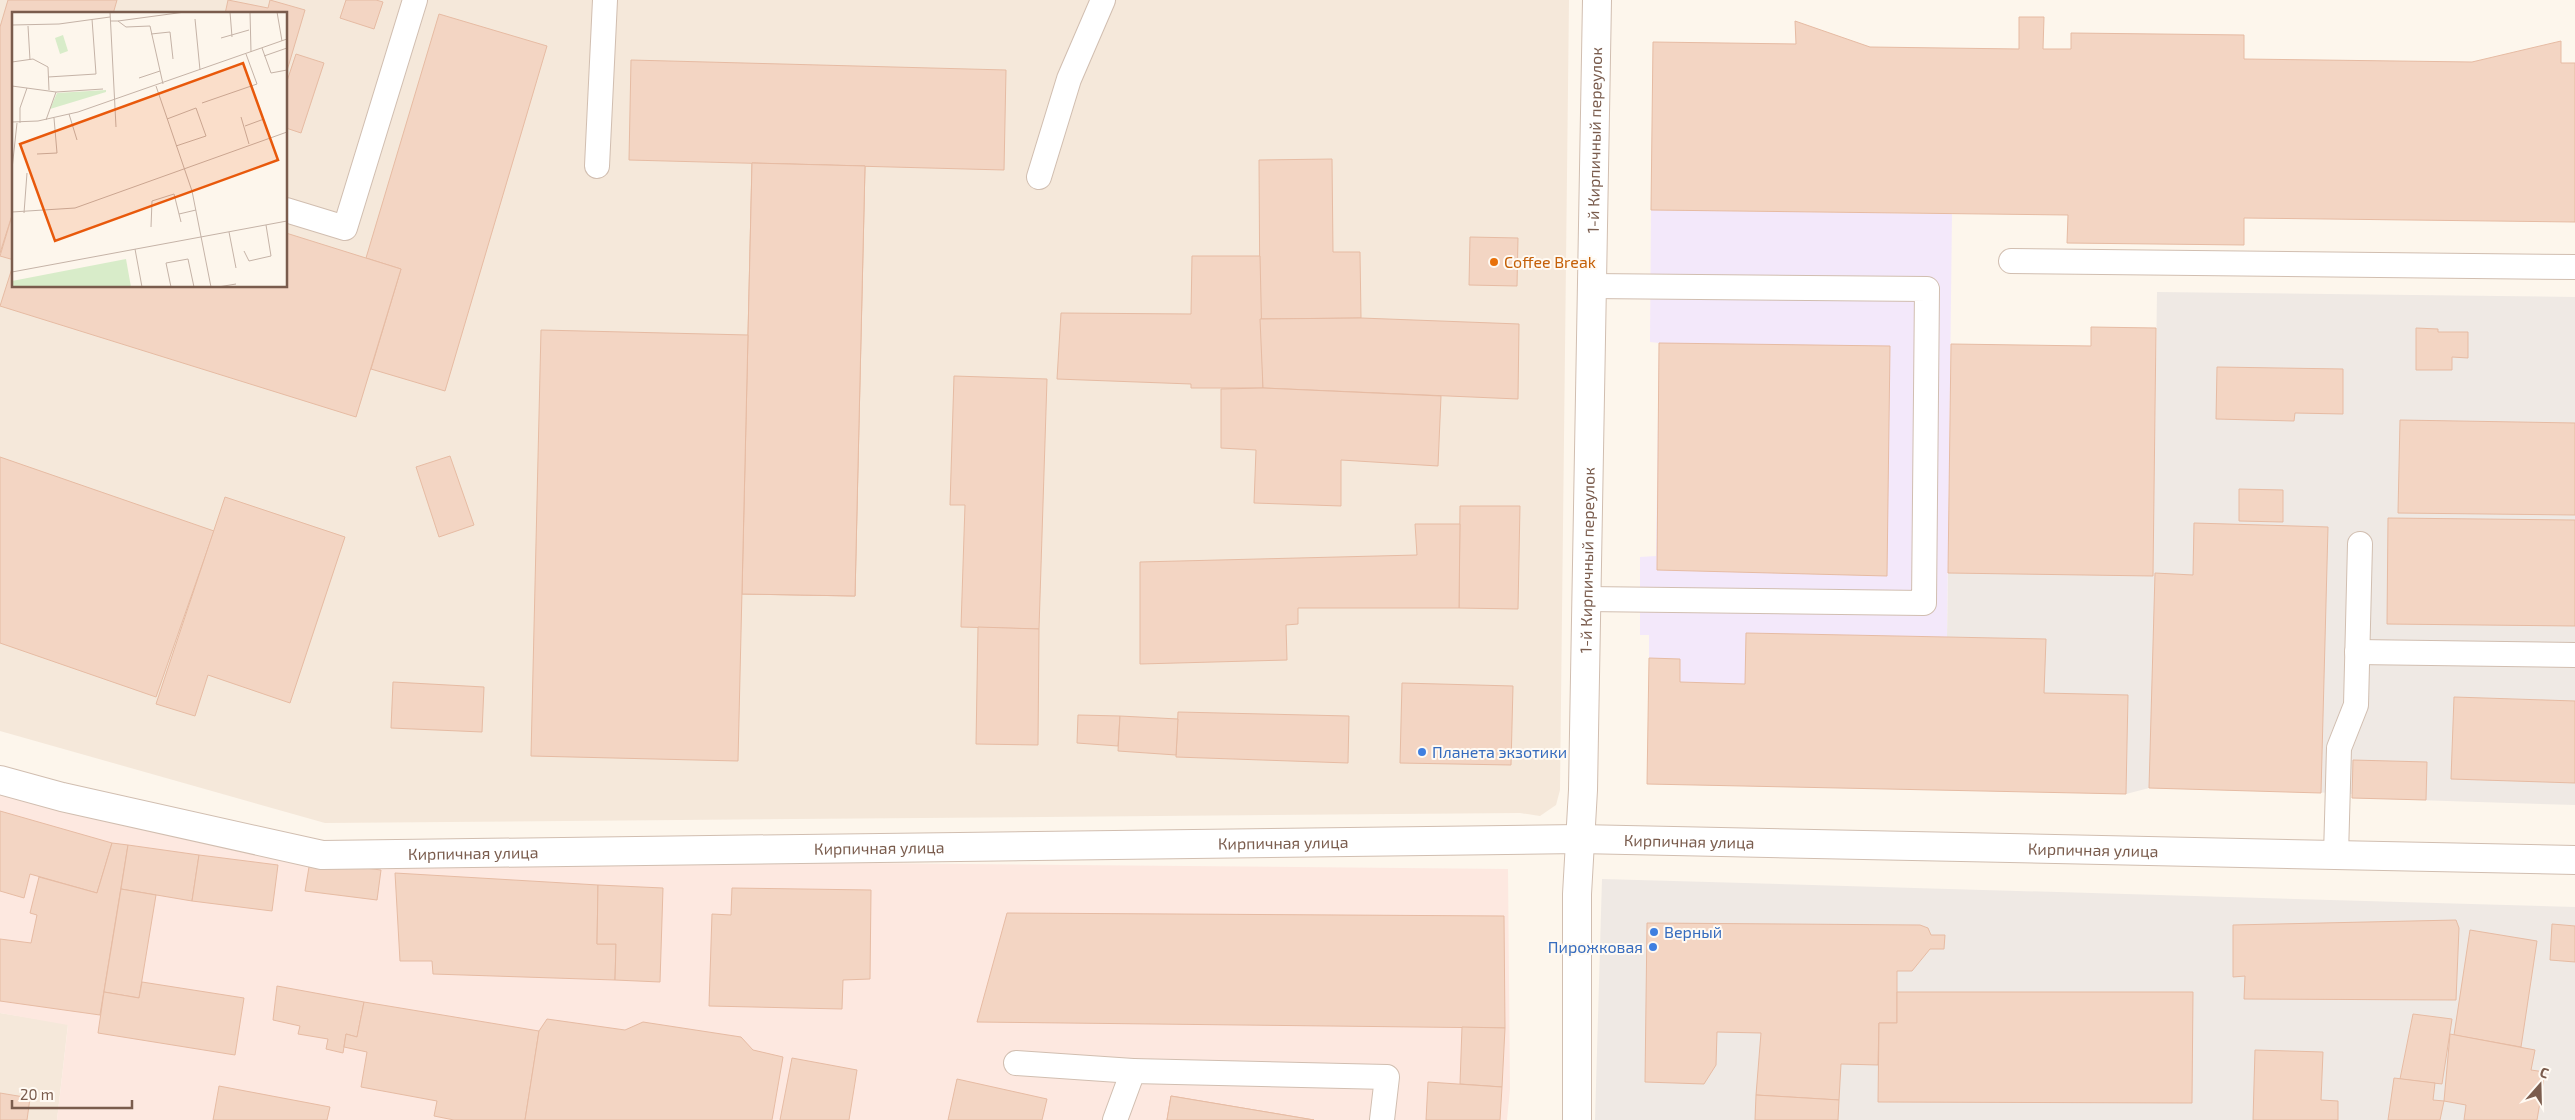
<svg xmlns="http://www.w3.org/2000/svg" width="2575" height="1120" font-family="'Exo 2',sans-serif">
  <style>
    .residential { fill: #f5e8da; fill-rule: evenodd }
    .commercial { fill: #fde8e0 }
    .industrial { fill: #efe9e4 }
    .education { fill: #f3e8fa }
    .building { fill: #f3d5c3; stroke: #e6bba3 }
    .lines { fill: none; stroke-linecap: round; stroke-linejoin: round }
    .lane-casing { stroke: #d1beb0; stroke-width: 26 }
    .street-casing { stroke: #d1beb0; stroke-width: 30 }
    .lane { stroke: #fff; stroke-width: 24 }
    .street { stroke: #fff; stroke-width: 28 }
    .food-dot { fill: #e8710a; stroke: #fffaf3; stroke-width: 2 }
    .shop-dot { fill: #3f7fe0; stroke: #fffaf3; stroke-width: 2 }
    .labels { text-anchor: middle; stroke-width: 4; stroke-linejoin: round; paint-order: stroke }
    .street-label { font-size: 16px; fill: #7a5c4d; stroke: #fffaf3 }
    .food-label { font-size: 16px; fill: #c56008; stroke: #fffaf3; text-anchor: start }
    .shop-label { font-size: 16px; fill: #366cbe; stroke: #fffaf3; text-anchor: start }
    .inset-road { fill: none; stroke: #c5b3a7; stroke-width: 1 }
    .view { fill: #e8590c; fill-opacity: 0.15; stroke: #e8590c; stroke-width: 2.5 }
    .inset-edge { fill: none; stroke: #7a5c4d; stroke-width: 2.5 }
  </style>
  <rect width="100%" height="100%" fill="#fdf6ec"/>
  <g class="residential">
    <path d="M0,0H1569L1560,790L1556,805L1540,816L1520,813L325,823L0,731ZM14,14H286V286H14Z"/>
    <polygon points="0,1013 68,1024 57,1120 0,1120"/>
  </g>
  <polygon class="commercial" points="0,794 322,858 1508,869 1510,1089 1507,1120 57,1120 68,1025 0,1013"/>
  <g class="industrial">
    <polygon points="2157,292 2575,297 2575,805 2352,798 2352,794 2338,793 2149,788 2126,794 2128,695 2044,693 2045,639 1947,637 1948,573 2153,575"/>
    <polygon points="1602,879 2575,907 2575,1120 1595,1120"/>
  </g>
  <polygon class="education" points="1651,210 1952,214 1947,637 1746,633 1745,684 1680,682 1680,659 1649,658 1649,635 1640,635 1640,557 1656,556 1659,343 1650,342"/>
  <g class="building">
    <polygon points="8,0 117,0 113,14 14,14 14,209 0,253 0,27"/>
    <polygon points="228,0 268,8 270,0 305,10 286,74 286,14 225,14"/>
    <polygon points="346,0 376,0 383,2 374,29 340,18"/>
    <polygon points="439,14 547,46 445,391 371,369 401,269 366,258"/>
    <polygon points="2019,17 2044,17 2043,49 2071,49 2071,33 2244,35 2244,59 2472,62 2561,41 2561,63 2575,63 2575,222 2244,218 2244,245 2067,243 2068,215 1651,210 1653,42 1796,44 1795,21 1870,47 2019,49"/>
    <polygon points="296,54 324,63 301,133 286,128 286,84"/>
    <polygon points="631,60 1006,70 1004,170 629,160"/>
    <polygon points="1332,159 1333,252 1360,252 1361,318 1260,319 1259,160"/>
    <polygon points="752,163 865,166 855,596 742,594"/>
    <polygon points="752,163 865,166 855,596 742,594"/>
    <polygon points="14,209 14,260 0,256"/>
    <polygon points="286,233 401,269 356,417 0,306 14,262 14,286 286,286"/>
    <polygon points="1470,237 1518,238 1517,286 1469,285"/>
    <polygon points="1192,256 1260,256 1263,388 1191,388 1191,384 1057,379 1061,313 1191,314"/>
    <polygon points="1361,318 1519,324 1518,399 1263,388 1260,319"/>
    <polygon points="2091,327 2156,328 2153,576 1948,573 1951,344 2091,346"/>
    <polygon points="2416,328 2438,329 2438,332 2468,332 2468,358 2452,357 2452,370 2416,370"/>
    <polygon points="541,330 748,335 738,761 531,756"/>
    <polygon points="1659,343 1890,346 1887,576 1657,570"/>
    <polygon points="2217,367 2343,369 2343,414 2295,413 2294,421 2216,419"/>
    <polygon points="954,376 1047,379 1039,629 961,627 965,505 950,505"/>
    <polygon points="1263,388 1441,396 1438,466 1341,460 1341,506 1254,503 1256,450 1221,448 1221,389"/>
    <polygon points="2400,420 2575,423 2575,515 2398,513"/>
    <polygon points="450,456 474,525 439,537 416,467"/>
    <polygon points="0,457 214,531 156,697 0,643"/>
    <polygon points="2239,489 2283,490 2283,522 2239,521"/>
    <polygon points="225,497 345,537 290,703 208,675 195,716 156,704"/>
    <polygon points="1460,506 1520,506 1518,609 1459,608"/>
    <polygon points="2388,518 2575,520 2575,626 2387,624"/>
    <polygon points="2194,523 2328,527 2321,793 2149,788 2155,573 2193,575"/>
    <polygon points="1415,524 1460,524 1459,608 1298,608 1298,624 1286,625 1287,660 1140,664 1140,562 1417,555"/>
    <polygon points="978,627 1039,629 1038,745 976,744"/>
    <polygon points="1746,633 2046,639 2044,693 2128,695 2126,794 1647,784 1649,658 1680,659 1680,682 1745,684"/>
    <polygon points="393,682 484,687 482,732 391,728"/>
    <polygon points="1402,683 1513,686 1511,765 1400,763"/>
    <polygon points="2454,697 2575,701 2575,783 2451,779"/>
    <polygon points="1178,712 1349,716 1348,763 1176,757"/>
    <polygon points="1078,715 1120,716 1118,746 1077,743"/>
    <polygon points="1120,716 1178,719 1176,755 1118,751"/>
    <polygon points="2353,760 2427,762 2426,800 2352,798"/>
    <polygon points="0,811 112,843 97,893 30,874 24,898 0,891"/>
    <polygon points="112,843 128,845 100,1015 0,1001 0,939 31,943 37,915 30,913 39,877 97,893"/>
    <polygon points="128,845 199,855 192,901 121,889"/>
    <polygon points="199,855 278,865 272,911 192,901"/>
    <polygon points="310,861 381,870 377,900 305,891"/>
    <polygon points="395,873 598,885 597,944 616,944 615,980 433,974 432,961 400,961"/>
    <polygon points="598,885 663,888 660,982 615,980 616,944 597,944"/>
    <polygon points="732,888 871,890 870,979 843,980 842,1009 709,1006 712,914 731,915"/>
    <polygon points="121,889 156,895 139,998 104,992"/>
    <polygon points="1007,913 1504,916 1505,1028 977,1022"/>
    <polygon points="2456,920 2459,928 2456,1000 2244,999 2245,976 2233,977 2233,925"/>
    <polygon points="1647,923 1920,925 1928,928 1931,935 1945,935 1944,949 1930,949 1912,971 1897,971 1897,1023 1879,1023 1878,1065 1841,1064 1839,1100 1756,1095 1761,1033 1717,1032 1716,1065 1704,1084 1645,1082"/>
    <polygon points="2552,924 2575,926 2575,962 2550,960"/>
    <polygon points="2470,930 2537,941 2521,1047 2454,1035"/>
    <polygon points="142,982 244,998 235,1055 98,1033 104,992 139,998"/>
    <polygon points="277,986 364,1002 357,1037 346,1034 343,1053 326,1049 328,1039 298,1034 300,1026 273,1020"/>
    <polygon points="1897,992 2193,992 2192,1103 1878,1102 1879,1023 1897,1023"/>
    <polygon points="364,1002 539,1031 525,1120 454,1120 434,1116 437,1101 361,1087 367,1052 344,1047 346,1034 357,1037"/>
    <polygon points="2413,1014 2452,1019 2442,1084 2400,1079"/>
    <polygon points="547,1019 625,1030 643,1022 741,1037 753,1050 783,1057 772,1120 525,1120 539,1031"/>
    <polygon points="1462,1027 1505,1028 1502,1087 1460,1084"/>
    <polygon points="2450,1034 2535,1050 2531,1070 2545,1072 2537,1120 2464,1120 2466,1105 2444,1101"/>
    <polygon points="2255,1050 2323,1052 2321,1100 2338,1101 2338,1120 2253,1120"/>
    <polygon points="792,1058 857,1070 849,1120 780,1120"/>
    <polygon points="2394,1078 2435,1083 2433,1100 2444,1101 2440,1120 2388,1120"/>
    <polygon points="957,1079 1047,1099 1042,1120 948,1120"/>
    <polygon points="1428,1082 1502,1087 1500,1120 1426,1120"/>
    <polygon points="219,1086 330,1107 327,1120 213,1120"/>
    <polygon points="0,1093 30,1098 27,1120 0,1120"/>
    <polygon points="1756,1095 1839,1100 1838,1120 1755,1120"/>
    <polygon points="1171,1096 1314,1120 1167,1120"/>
    <polygon points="1171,1096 1314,1120 1167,1120"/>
  </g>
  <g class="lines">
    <g class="lane-casing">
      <g id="lane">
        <polyline points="597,166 605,0"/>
        <polyline points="1039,177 1069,79 1103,0"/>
        <polyline points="286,210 345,228 415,0"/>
        <polyline points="2011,261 2575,267"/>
        <polyline points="1586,599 1924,603 1927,289 1591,286"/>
        <polyline points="2357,652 2575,655"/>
        <polyline points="2336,855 2339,748 2356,705 2360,544"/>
        <polyline points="1016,1063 1133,1071"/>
        <polyline points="1115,1120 1133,1071 1387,1077 1382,1120"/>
      </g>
    </g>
    <g class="street-casing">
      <g id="street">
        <path id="s1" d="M0,780L62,797L322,855L1579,839L2575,860"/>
        <path id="s2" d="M1577,1120V894L1583,790L1597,0"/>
      </g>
    </g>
    <use href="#lane" class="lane"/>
    <use href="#street" class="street"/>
  </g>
  <circle class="food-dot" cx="1494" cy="262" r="5"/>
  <g class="shop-dot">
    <circle cx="1422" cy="752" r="5"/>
    <circle cx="1654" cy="932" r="5"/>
    <circle cx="1653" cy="947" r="5"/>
  </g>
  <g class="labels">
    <g class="street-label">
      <text dy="6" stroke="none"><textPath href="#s2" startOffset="980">1-й Кирпичный переулок</textPath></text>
      <text dy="6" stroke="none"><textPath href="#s2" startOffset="560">1-й Кирпичный переулок</textPath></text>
      <text dy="6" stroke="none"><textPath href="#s1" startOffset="1698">Кирпичная улица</textPath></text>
      <text dy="6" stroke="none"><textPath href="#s1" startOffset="1292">Кирпичная улица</textPath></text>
      <text dy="6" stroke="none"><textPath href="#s1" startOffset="888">Кирпичная улица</textPath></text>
      <text dy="6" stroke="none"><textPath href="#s1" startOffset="2102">Кирпичная улица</textPath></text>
      <text dy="6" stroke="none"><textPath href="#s1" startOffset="482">Кирпичная улица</textPath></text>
    </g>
    <g class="food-label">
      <text x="1504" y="268">Coffee Break</text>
    </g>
    <g class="shop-label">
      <text x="1432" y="758">Планета экзотики</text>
      <text x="1664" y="938">Верный</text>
      <text x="1643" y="953" text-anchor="end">Пирожковая</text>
    </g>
  </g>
  <g transform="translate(12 12)">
    <rect width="275" height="275" fill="#fdf6ec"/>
    <path d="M51,23L56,39L48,42L43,26ZM94,78V80L38,97L45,81ZM114,247L119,275H0V269Z" fill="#d8ecc9"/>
    <path class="inset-road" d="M98,0L104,115M218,0L220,25M238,0L239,40M265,0L270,29M183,7L188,58M98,9H106L114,15L138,14L151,72M106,9L173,0M0,13L47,12L98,5M16,14L18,48M139,22L158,20L161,47M209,26L237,18M250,36L259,61L275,58M252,44L275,36M0,50L21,47L36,55L37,78M36,65L84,62L80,7M127,66L148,59M0,74L44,80L91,77M144,74L180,179L199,275M190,91L245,72L234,42M57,102L65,128M229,105L237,132M155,107L184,96L194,124L164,134M34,108L44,80M0,110L26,109L66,100L275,27M8,111V96L15,76M233,114L252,107M25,142L45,141L42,106M0,157L5,111M0,200L63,196L275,120M12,201L15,161M169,210L167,202L184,198M139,215L140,189L162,182L167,202M217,220L224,256M123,237L130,275M232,239L237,249L259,244L254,213M0,260L275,209M159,275L154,251L176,247L182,275M206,275L224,272"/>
    <path class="view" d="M231,51L266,148L43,229L8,132Z"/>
    <rect width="275" height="275" class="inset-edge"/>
  </g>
  <g transform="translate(2540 1085) rotate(20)" stroke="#fffaf3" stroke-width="4" paint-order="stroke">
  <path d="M0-4L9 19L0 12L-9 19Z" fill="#7a5c4d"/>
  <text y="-8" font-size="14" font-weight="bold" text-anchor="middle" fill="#7a5c4d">С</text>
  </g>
  <path d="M12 1100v8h120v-8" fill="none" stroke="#7a5c4d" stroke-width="2.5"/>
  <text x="20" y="1100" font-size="15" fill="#7a5c4d" stroke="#fffaf3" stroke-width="4" paint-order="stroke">20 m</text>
</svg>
